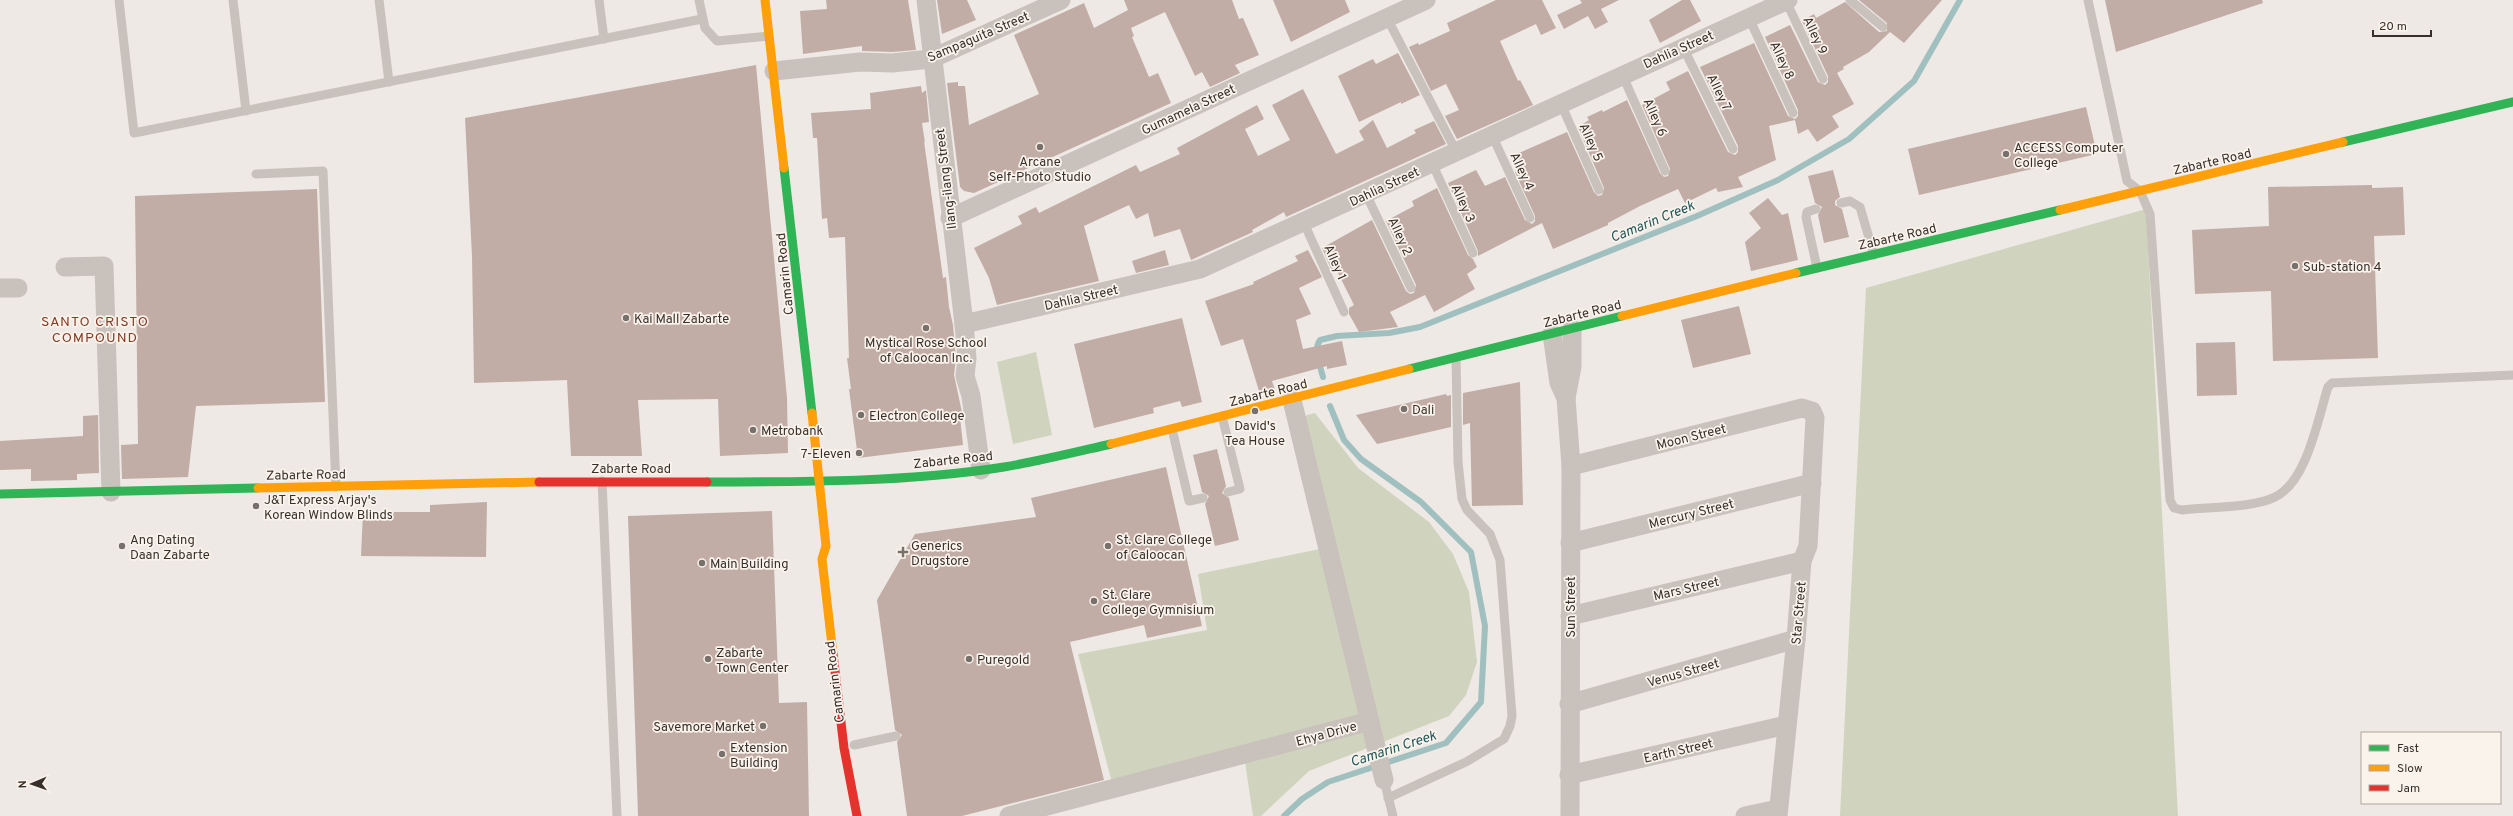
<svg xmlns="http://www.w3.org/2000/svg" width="2513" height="816" font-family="Overpass,sans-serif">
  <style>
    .green { fill: #d0d4be }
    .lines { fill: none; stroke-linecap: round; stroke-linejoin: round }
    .stream { stroke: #a0c0c0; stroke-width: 6 }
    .building { fill: #c1ada6 }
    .lane { stroke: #c8c1bc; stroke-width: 9 }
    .street { stroke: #c8c1bc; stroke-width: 19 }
    .fast { stroke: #30b455; stroke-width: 9 }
    .slow { stroke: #ff9f0a; stroke-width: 9 }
    .jam { stroke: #e5322d; stroke-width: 9 }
    .poi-dot { fill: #78706b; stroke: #faf3ec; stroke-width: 1.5 }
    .labels { text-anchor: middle; stroke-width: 3.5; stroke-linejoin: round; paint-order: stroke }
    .street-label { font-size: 13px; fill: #392f2a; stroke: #faf3ec }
    .poi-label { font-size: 13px; fill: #392f2a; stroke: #faf3ec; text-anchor: start }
    .water-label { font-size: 14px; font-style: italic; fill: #20585b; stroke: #faf3ec }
    .neighbourhood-label { font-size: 14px; letter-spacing: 1px; fill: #873a24; stroke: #faf3ec }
  </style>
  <rect width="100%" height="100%" fill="#eee9e4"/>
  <g class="green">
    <polygon points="2146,209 2178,816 1840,816 1866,288"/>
    <polygon points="1036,352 1052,435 1013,444 997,362"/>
    <polygon points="1315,413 1358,468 1429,522 1453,554 1469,592 1477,662 1466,695 1449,716 1309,771 1261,816 1253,816 1245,762 1115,794 1078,654 1207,630 1198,574 1320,549 1290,420"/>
  </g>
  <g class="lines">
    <g class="stream">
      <path d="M1323,377C1320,365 1313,350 1320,340L1337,336L1389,333L1420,327L1697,216L1778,180L1849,139L1914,81L1960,0"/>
      <polyline points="1284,816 1302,799 1328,782 1446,743 1481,702 1485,626 1471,552 1421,502 1361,459 1344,440 1330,406"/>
    </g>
  </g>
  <g class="building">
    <polygon points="826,0 908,0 916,50 892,52 862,51 862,46 803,54 800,11 827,9"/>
    <polygon points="937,0 967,0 976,20 942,34"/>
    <polygon points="1124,0 1232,0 1239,19 1243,18 1259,55 1235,65 1240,73 1210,87 1202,72 1195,76 1165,12 1131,28 1134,36 1132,37 1149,77 1158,73 1171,103 974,193 964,191 960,187 947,83 958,82 958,86 965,86 969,125 1039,94 1014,35 1084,3 1094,28 1128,10"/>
    <polygon points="1273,0 1345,0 1350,12 1291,42"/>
    <polygon points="1496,0 1542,0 1556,28 1541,35 1536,24 1500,41 1518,81 1520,80 1533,105 1457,139 1445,116 1459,110 1446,84 1431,91 1409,47 1418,43 1419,45 1450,31 1447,23"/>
    <polygon points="1580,0 1619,0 1601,9 1608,22 1595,29 1588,16 1564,29 1557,15 1582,3"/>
    <polygon points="1682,0 1690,0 1701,21 1660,43 1649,20"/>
    <polygon points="1859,0 1942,0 1904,43 1890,32 1869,52 1843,67 1844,69 1837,73 1854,104 1832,116 1839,127 1817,142 1808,129 1798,134 1795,120 1769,126 1776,160 1738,177 1743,187 1718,192 1716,188 1685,203 1678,189 1640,206 1608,223 1608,225 1553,249 1542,223 1478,256 1478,251 1448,183 1476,170 1485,186 1505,177 1525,220 1532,224 1535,221 1535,216 1515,172 1518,170 1512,156 1567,132 1594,192 1598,196 1602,195 1604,188 1578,127 1589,120 1587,117 1602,110 1603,112 1627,100 1660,173 1664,177 1668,176 1670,169 1642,105 1670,90 1666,82 1688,71 1728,152 1735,155 1738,152 1738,146 1700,67 1754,43 1788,116 1795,119 1798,116 1798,110 1765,37 1790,25 1818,82 1825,85 1828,82 1828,76 1802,21 1814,14 1816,18 1845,2 1879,32 1887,31 1887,23"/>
    <polygon points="2105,0 2262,0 2263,3 2116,52"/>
    <polygon points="1398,53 1420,95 1401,104 1401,102 1359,122 1338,76 1373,59 1376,64"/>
    <polygon points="756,65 787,398 788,453 720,456 718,399 638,400 642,456 571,456 567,380 474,383 472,256 465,118"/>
    <polygon points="921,86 922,93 926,90 929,122 922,123 925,143 924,141 943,278 946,277 949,307 953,325 956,358 954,375 963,417 960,417 963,445 858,458 849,389 851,389 847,358 849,358 845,237 829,238 827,218 822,219 817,138 813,138 811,113 871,109 870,93"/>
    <polygon points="1303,89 1336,154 1364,140 1359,131 1373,120 1387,148 1416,133 1414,130 1434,121 1446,144 1286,217 1284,212 1252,230 1253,232 1191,260 1180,229 1154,237 1148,213 1136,219 1129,205 1084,226 1099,281 997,305 989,278 974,248 1022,224 1018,216 1036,207 1039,213 1136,165 1140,172 1180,154 1177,148 1257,105 1264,119 1245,129 1258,156 1290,140 1272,105"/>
    <polygon points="2086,107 2097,154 1919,195 1908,149"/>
    <polygon points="1833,170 1840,197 1835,201 1835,205 1842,209 1849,237 1824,243 1818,215 1822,207 1815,203 1808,176"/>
    <polygon points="2372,185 2372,188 2403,187 2405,235 2374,236 2378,358 2273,361 2271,291 2195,294 2192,230 2269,226 2268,187"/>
    <polygon points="1437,188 1468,255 1473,259 1477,267 1467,274 1475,289 1434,312 1425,295 1390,312 1398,327 1359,332 1349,314 1349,308 1354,305 1336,269 1332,271 1322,248 1372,220 1406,291 1410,294 1414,293 1416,285 1386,221 1414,206 1412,201"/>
    <polygon points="317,189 325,402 196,406 188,477 122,479 121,445 138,444 135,196"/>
    <polygon points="1768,198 1782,215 1788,213 1798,260 1751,271 1745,242 1761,228 1749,213"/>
    <polygon points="1165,250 1169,265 1136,273 1132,261"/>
    <polygon points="1308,250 1322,277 1299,288 1311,314 1296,320 1303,349 1342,341 1347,365 1327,369 1327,366 1272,381 1275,390 1260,394 1243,339 1221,346 1205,301 1254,284 1253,282 1298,261 1295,256"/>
    <polygon points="1739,306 1751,354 1693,368 1681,320"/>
    <polygon points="1182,318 1202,402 1182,407 1180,401 1153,408 1154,413 1094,428 1074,344"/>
    <polygon points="2235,342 2237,395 2197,396 2196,343"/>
    <polygon points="1520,382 1523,505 1472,506 1470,423 1463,425 1463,393"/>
    <polygon points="1446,394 1447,396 1451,395 1451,427 1377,444 1356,415"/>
    <polygon points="98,415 99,473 77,474 77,480 31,481 31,469 0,470 0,441 83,436 83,416"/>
    <polygon points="1217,449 1226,486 1222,493 1229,498 1239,540 1215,546 1205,504 1209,496 1202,492 1193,455"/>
    <polygon points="1166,467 1202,626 1147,638 1144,625 1070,642 1104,780 962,816 907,816 897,742 902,735 895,730 877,600 915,534 1036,517 1031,498"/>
    <polygon points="487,502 486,557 361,556 363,512 430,512 430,505"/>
    <polygon points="772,511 779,703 807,702 809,816 638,816 628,516"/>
  </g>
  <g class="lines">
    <g class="lane">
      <polyline points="119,0 134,133 702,19"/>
      <polyline points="233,0 246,111"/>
      <polyline points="379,0 389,82"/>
      <polyline points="599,0 604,39"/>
      <polyline points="699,0 705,28 717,41 769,36"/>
      <polyline points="1850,0 1883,27"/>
      <path d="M2088,0L2127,181L2140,191L2150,214L2170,500L2174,508L2182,510C2207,507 2254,508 2275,497C2307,482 2318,418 2328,387L2332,383L2513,375"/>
      <polyline points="1786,1 1823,79"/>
      <polyline points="1387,18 1456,151"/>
      <polyline points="1749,18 1793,113"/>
      <polyline points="1683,47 1733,149"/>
      <polyline points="1622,74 1665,171"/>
      <polyline points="1561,104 1599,190"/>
      <polyline points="1492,135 1530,218"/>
      <polyline points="1432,163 1473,253"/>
      <polyline points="256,174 323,171 336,487"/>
      <polyline points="1366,194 1411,288"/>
      <polyline points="1841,203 1850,201 1860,207 1874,255"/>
      <polyline points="1816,209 1807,212 1806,217 1817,268"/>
      <polyline points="1304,223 1344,312"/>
      <polyline points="1222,416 1240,489 1228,492"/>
      <polyline points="1172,429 1189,501 1203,498"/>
      <polyline points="602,481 617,816"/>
      <polyline points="854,745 896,736"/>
      <polyline points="1384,780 1393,816"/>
      <polyline points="1388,798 1466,762 1504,739 1510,726 1512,716 1500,560 1490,534 1467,510 1462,499 1458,462 1456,358"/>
    </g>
    <g class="street">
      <polyline points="926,0 964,324 967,358 965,376 971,396 981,470"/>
      <polyline points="774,71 860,62 892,63 931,59 1061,0"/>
      <polyline points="950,218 1426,0"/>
      <polyline points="65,267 104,266 111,492"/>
      <polyline points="0,288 18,288"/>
      <polyline points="964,324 1200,269 1788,0"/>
      <polyline points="1552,334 1559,383 1566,398 1571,466 1570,816"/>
      <polyline points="1566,398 1572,367 1572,329"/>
      <polyline points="1292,400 1384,780"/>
      <polyline points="1571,466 1802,408 1812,411 1815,418 1808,546 1802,561 1796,639 1778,816"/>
      <polyline points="1570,543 1812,483"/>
      <polyline points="1570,616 1802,561"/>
      <polyline points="1569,704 1796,639"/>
      <polyline points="1569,775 1786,725"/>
      <polyline points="1009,816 1370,721"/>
      <polyline points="1745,816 1778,809"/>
    </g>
    <g class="fast">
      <polyline points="2343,142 2513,102"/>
      <polyline points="784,168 812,413"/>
      <polyline points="1796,273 2060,210"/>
      <polyline points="1409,369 1622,316"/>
      <path d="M707,482C803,482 910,482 1004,467C1040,461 1076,452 1111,444"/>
      <polyline points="0,494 258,488"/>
    </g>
    <g class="slow">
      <polyline points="765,0 784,168"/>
      <polyline points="2060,210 2343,142"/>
      <polyline points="1622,316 1796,273"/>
      <polyline points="812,413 826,546 822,559 833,654"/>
      <polyline points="1111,444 1409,369"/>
      <polyline points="258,488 539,482"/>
    </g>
    <g class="jam">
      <polyline points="539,482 707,482"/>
      <polyline points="833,654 844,748 857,816"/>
    </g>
  </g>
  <g class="poi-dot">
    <circle cx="1040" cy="147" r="4"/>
    <circle cx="2006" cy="154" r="4"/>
    <circle cx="2295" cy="266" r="4"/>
    <circle cx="626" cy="318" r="4"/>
    <circle cx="926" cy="328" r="4"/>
    <circle cx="1404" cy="409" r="4"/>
    <circle cx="1255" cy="411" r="4"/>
    <circle cx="861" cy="415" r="4"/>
    <circle cx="753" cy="430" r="4"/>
    <circle cx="859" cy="453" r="4"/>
    <circle cx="256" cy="506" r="4"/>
    <circle cx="122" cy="546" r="4"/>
    <circle cx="1108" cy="546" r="4"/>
    <path d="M901 546h4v4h4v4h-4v4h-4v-4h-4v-4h4z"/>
    <circle cx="702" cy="563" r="4"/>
    <circle cx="1094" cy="601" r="4"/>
    <circle cx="708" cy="659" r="4"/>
    <circle cx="969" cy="659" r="4"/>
    <circle cx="763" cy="726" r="4"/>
    <circle cx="722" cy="754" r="4"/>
  </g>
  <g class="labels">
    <g class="street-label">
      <text transform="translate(1816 35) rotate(65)" y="5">Alley 9</text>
      <text transform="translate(978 36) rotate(-23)" y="5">Sampaguita Street</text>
      <text transform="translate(1678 49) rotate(-24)" y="5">Dahlia Street</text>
      <text transform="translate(1783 60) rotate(65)" y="5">Alley 8</text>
      <text transform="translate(1720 92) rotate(64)" y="5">Alley 7</text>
      <text transform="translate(1188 109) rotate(-25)" y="5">Gumamela Street</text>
      <text transform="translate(1656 117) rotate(66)" y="5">Alley 6</text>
      <text transform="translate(1592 142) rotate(66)" y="5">Alley 5</text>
      <text transform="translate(2212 161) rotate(-13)" y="5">Zabarte Road</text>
      <text transform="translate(1523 171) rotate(65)" y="5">Alley 4</text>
      <text transform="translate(945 179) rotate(-97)" y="5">Ilang-ilang Street</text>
      <text transform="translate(1384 186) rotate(-25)" y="5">Dahlia Street</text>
      <text transform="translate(1464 203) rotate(66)" y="5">Alley 3</text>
      <text transform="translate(1401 236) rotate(65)" y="5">Alley 2</text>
      <text transform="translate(1897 236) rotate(-13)" y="5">Zabarte Road</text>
      <text transform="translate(1336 262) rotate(66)" y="5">Alley 1</text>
      <text transform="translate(784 274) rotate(-96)" y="5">Camarin Road</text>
      <text transform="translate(1081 297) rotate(-13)" y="5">Dahlia Street</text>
      <text transform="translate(1582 313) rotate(-14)" y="5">Zabarte Road</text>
      <text transform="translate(1268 392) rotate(-14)" y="5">Zabarte Road</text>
      <text transform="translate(1691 436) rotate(-14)" y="5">Moon Street</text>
      <text transform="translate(953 459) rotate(-6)" y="5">Zabarte Road</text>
      <text x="631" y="473">Zabarte Road</text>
      <text transform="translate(306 474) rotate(-1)" y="5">Zabarte Road</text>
      <text transform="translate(1691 513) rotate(-14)" y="5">Mercury Street</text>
      <text transform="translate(1686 588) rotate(-13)" y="5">Mars Street</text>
      <text transform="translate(1570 607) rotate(-90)" y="5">Sun Street</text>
      <text transform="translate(1798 613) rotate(-85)" y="5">Star Street</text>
      <text transform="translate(1683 672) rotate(-16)" y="5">Venus Street</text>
      <text transform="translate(834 682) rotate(-97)" y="5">Camarin Road</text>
      <text transform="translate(1326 733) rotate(-15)" y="5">Ehya Drive</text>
      <text transform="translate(1678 750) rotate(-13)" y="5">Earth Street</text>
    </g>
    <g class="poi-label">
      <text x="2014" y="152">ACCESS Computer<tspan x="2014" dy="15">College</tspan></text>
      <text x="1040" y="166" text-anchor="middle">Arcane<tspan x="1040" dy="15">Self-Photo Studio</tspan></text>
      <text x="2303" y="271">Sub-station 4</text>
      <text x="634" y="323">Kai Mall Zabarte</text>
      <text x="926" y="347" text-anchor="middle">Mystical Rose School<tspan x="926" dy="15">of Caloocan Inc.</tspan></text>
      <text x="1412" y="414">Dali</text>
      <text x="869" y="420">Electron College</text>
      <text x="1255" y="430" text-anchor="middle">David's<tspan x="1255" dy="15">Tea House</tspan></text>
      <text x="761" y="435">Metrobank</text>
      <text x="851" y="458" text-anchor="end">7-Eleven</text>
      <text x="264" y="504">J&amp;T Express Arjay's<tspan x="264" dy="15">Korean Window Blinds</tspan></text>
      <text x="130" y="544">Ang Dating<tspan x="130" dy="15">Daan Zabarte</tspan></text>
      <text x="1116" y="544">St. Clare College<tspan x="1116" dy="15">of Caloocan</tspan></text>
      <text x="911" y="550">Generics<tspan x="911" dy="15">Drugstore</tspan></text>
      <text x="710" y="568">Main Building</text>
      <text x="1102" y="599">St. Clare<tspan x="1102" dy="15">College Gymnisium</tspan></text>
      <text x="716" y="657">Zabarte<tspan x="716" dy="15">Town Center</tspan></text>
      <text x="977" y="664">Puregold</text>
      <text x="755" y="731" text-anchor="end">Savemore Market</text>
      <text x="730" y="752">Extension<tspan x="730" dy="15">Building</tspan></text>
    </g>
    <g class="water-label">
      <text transform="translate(1652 221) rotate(-22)" y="5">Camarin Creek</text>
      <text transform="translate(1393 748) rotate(-18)" y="5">Camarin Creek</text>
    </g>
    <g class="neighbourhood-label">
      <text x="95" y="326">SANTO CRISTO<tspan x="95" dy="16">COMPOUND</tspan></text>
    </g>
  </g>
  <rect x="2361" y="732" width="140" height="72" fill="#faf3ec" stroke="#ada59e"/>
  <rect x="2369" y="745" width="20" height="6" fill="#30b455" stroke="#ada59e"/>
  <text x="2397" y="752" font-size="12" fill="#392f2a">Fast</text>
  <rect x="2369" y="765" width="20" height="6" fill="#ff9f0a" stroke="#ada59e"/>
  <text x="2397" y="772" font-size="12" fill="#392f2a">Slow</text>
  <rect x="2369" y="785" width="20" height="6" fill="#e5322d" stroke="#ada59e"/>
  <text x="2397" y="792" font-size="12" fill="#392f2a">Jam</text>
  <g transform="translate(32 784) rotate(268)" stroke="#faf3ec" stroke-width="3" paint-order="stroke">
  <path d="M0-3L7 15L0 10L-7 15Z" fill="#392f2a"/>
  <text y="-6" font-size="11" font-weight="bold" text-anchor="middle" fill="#392f2a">N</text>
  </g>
  <path d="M2373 30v6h58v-6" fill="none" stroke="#392f2a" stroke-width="2"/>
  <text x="2379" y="30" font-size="12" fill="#392f2a" stroke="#faf3ec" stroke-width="3" paint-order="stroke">20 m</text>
</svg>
